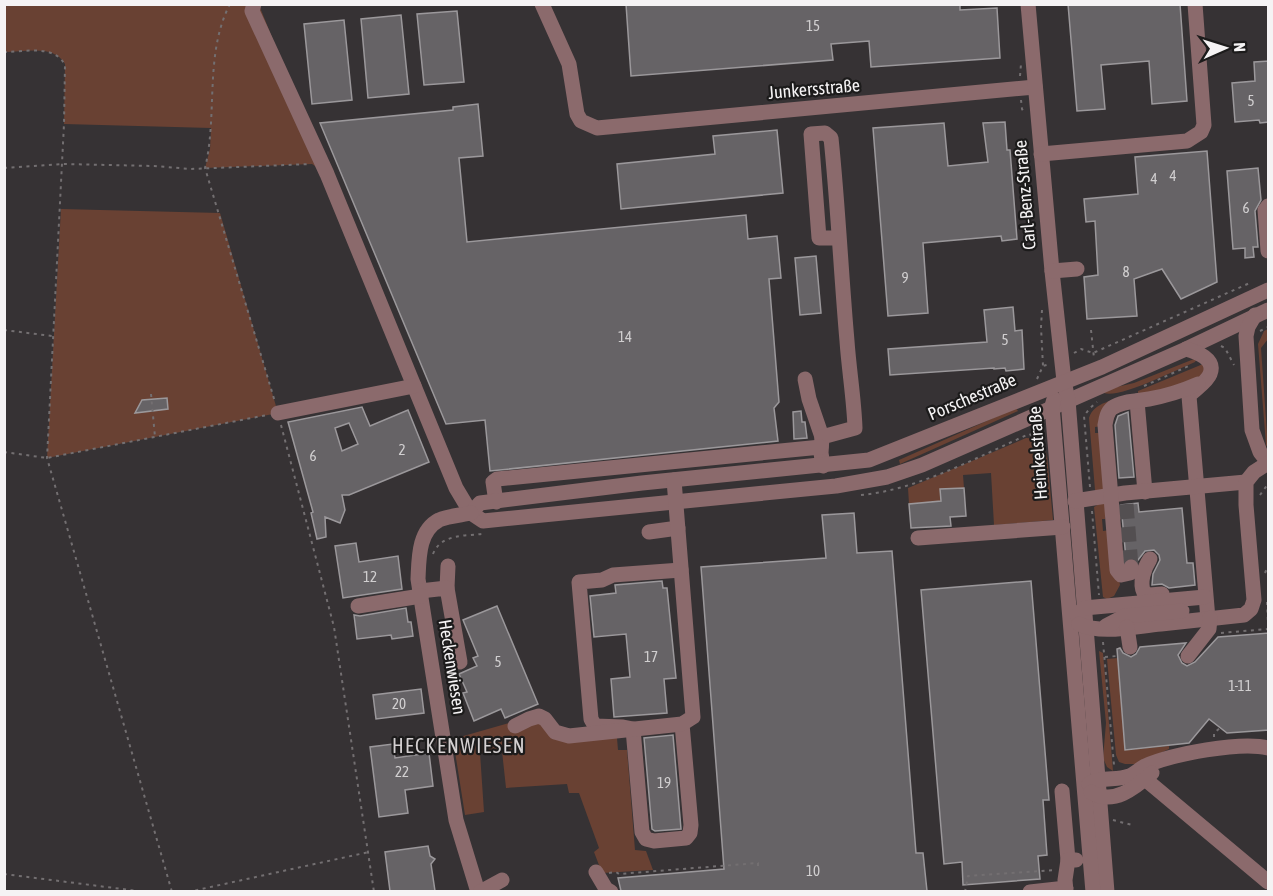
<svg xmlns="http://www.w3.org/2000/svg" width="1273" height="896" font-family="'Asap Condensed',sans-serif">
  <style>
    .green { fill: #694133 }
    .building { fill: #666366; stroke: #9b989b; stroke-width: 1.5; fill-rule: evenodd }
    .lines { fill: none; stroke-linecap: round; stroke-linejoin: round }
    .minor-tunnel { stroke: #534f51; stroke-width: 15; stroke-dasharray: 15 8; stroke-linecap: butt }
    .path { stroke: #736f71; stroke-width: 2; stroke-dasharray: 3 4.5; stroke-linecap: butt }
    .minor { stroke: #8b6a6c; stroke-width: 15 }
    .labels { text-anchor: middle; stroke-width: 4.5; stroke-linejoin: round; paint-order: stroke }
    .number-label { font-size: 15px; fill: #d1cfd0 }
    .street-label { font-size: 18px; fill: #f5f3f4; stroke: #1c1b1b }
    .neighbourhood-label { font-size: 20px; letter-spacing: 1.5px; fill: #d4d0d1; stroke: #1c1b1b }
  </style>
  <rect width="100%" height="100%" fill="#363234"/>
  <g class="green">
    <path d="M4,5H259L327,174L312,164L205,168L210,149L211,128L64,124L65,64C54,44 25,52 5,52Z"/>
    <polygon points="61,209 220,213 278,413 47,458"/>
    <polygon points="1268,329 1268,339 1261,348 1268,448 1266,445 1258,344 1264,331"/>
    <path d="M1194,359L1196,360L1195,362C1178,369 1119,399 1104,393L1108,389L1134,383Z"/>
    <polygon points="1203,364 1206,369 1200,377 1138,398 1138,391"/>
    <path d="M1129,395L1103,426L1095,427V433H1103L1105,487L1102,490H1095L1089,418C1094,402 1115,400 1129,395Z"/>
    <polygon points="1016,408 1018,411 900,464 899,460"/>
    <path d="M1026,438C1036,438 1043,446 1047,455L1053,520L994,525L991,473L963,475L964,488L940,489L941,501L909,504L908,488Z"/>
    <polygon points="1101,503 1108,503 1108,513 1105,514 1105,519 1102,519 1103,531 1111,530 1120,585 1114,596 1107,599 1103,597 1094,507"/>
    <polygon points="1099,651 1103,653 1113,771 1107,767 1103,758 1106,723"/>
    <polygon points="1118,658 1125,750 1169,746 1169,749 1136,764 1125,764 1119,762 1116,755 1107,659"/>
    <polygon points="509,723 538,723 617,738 618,750 627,750 635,850 646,851 653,870 602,873 594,852 599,848 579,793 569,793 567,784 506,788 502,751 480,753 484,812 465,815 453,739"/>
  </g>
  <g class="building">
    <polygon points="626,4 960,4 960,10 997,8 1000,58 871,67 869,41 831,44 833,60 631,76"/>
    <polygon points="1068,4 1180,4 1187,101 1152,104 1149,61 1101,65 1105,109 1077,111"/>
    <polygon points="457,11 464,82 424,85 417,14"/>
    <polygon points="401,15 409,94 368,98 361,19"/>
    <polygon points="344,20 352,100 312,104 304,24"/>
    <polygon points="1269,61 1269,122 1260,123 1259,120 1235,122 1232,83 1255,81 1254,62"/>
    <polygon points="478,104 483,156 459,158 467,242 746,215 748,239 777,236 781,278 769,279 779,402 774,408 778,441 490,471 485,420 446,424 320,123 453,110 453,107"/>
    <polygon points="1005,122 1007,150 1010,150 1017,239 1002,241 1001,236 923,243 928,313 888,316 873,128 944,123 948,166 988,162 983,123"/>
    <polygon points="777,130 783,193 621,209 617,164 715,154 713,136"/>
    <polygon points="1207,151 1217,282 1181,299 1162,269 1134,279 1137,316 1087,319 1084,277 1098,275 1095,221 1086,222 1084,199 1138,194 1135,157"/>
    <polygon points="1258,168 1261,200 1255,211 1258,247 1253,247 1254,257 1245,258 1245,248 1233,249 1227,171"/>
    <polygon points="816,256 821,313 800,315 795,258"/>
    <polygon points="1013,307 1015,331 1022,330 1024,369 1006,371 1005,368 994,369 994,368 890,375 888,349 987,342 984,310"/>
    <polygon points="167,398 168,409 135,413 142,400"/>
    <path d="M362,407L370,426L408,410L429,462L349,495H342L345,510L340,523L325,517L326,537L317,539L311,513L313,512L288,422ZM349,423L358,444L342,451L335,428Z"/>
    <polygon points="801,411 802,422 805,422 807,438 794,439 793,412"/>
    <polygon points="1128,412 1134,477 1119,478 1115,425 1118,416"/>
    <polygon points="964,488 966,516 950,517 951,526 911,528 909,504 941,501 940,489"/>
    <polygon points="1138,503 1139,512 1182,508 1187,563 1193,563 1195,585 1169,588 1162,584 1152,585 1153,574 1160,560 1159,555 1154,550 1145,551 1138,560 1132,557 1126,559 1121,505"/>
    <polygon points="854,513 857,553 892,551 916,853 923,853 927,891 621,891 618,878 724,869 701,567 826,558 822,515"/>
    <polygon points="356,543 359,562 398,556 402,589 343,598 335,546"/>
    <polygon points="662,581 663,588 667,588 676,678 664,679 667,713 614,717 611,679 630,677 626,634 594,637 590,596 616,593 615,585"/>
    <polygon points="1031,581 1049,800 1043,800 1047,855 1038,856 1040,879 963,885 962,862 944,864 921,590"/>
    <polygon points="497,606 538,704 505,718 501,709 474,721 463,693 467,692 459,674 477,666 473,658 478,656 463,620"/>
    <polygon points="406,608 408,622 411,622 413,636 392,639 391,635 357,639 354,615 360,616"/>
    <polygon points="1269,633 1269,730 1227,733 1209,719 1189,743 1125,750 1117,649 1120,648 1123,653 1131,657 1136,654 1140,647 1186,643 1178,655 1182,663 1187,666 1195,662 1218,637"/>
    <polygon points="421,689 424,713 376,719 373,695"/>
    <polygon points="673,735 681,829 655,831 652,829 644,738"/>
    <polygon points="393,744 395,758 429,753 433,786 405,790 408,813 379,817 370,747"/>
    <polygon points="428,846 430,856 435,859 431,864 435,891 390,891 385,852"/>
  </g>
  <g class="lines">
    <polyline class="minor-tunnel" points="1126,504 1131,567"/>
    <g class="path">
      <path d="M230,4C204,54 218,115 205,168L275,402"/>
      <path d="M4,52C25,52 54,44 65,65L64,124L47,458L172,892"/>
      <polyline points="1020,76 1021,64"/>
      <polyline points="1021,100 1022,109 1025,114"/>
      <polyline points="4,168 62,164 154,166 190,169 310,164"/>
      <polyline points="1042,310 1041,327 1043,366"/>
      <polyline points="4,330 52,336"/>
      <polyline points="1091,330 1094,358"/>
      <polyline points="1260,331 1268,327"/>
      <polyline points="1221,346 1225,348 1234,365"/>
      <polyline points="1074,353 1081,349 1093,353 1252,282"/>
      <polyline points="1037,379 1043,366 1050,364"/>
      <polyline points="1144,386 1191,365"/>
      <polyline points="151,394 155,437"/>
      <polyline points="281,425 334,627 374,892"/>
      <polyline points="1033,435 1035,432 1042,429"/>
      <polyline points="4,452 47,458 267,415"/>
      <polyline points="1090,487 1084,416 1090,408 1097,402"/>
      <path d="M861,495C917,490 978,457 1029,434L1043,441"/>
      <polyline points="1260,495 1268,484"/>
      <polyline points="1092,511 1099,595"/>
      <path d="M433,554C441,534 464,536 482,534"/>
      <polyline points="1265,573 1268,566"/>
      <polyline points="1267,602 1268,623"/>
      <polyline points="1221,633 1268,629"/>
      <polyline points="1103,642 1114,765"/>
      <polyline points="1105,657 1117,656"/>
      <polyline points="1214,737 1214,733 1220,728"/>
      <polyline points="1113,820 1132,825"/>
      <polyline points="609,873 616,872 619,874 758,863 758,866"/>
      <polyline points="4,874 146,892"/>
      <polyline points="188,892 369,852"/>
      <polyline points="965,892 968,876 1055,870"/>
    </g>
    <g class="minor">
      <polyline points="254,4 252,11 327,174 456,488 471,513 483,521 836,486 887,477 922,465 1186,349 1268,310"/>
      <polyline points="542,4 569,64 577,114 581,121 597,128 1035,87"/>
      <polyline points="1028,4 1052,271 1064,381 1068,400 1107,892"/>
      <polyline points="1041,154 1187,141 1201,132 1204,125 1195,4"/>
      <polyline points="1268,206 1265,210 1268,251"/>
      <polyline points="1052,271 1077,269"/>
      <polyline points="1255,315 1248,327 1246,336 1252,430 1260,452 1268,462"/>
      <path d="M1186,349C1197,352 1216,359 1210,374C1207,382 1194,390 1189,396L1208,619"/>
      <polyline points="805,379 809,399 822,437"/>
      <polyline points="1054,399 1052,406 1093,892"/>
      <polyline points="1137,401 1145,492"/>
      <polyline points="278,413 414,386"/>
      <path d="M823,466L821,453L822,437L855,428C854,399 849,370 847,341C841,273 838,205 831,138L825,133L811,134L819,238H839"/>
      <polyline points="1075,501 1125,493 1246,482"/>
      <polyline points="496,502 493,482 497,479 821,447"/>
      <polyline points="471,513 480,503 642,483 869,460 1102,367 1268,290"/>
      <path d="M471,513C462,515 448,516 439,520C418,531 419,559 418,579L456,820L478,892"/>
      <polyline points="649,532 678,528"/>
      <polyline points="918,538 1063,527"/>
      <path d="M1150,559C1144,568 1139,583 1144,593L1150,595L1162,594"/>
      <path d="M1131,567L1130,573L1121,575L1117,570L1105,425C1106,419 1107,412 1112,408C1122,401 1137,401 1149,399C1166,396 1182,391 1198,384"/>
      <polyline points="681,570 613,575 602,580 579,582 591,719 595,726 623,727 633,729 642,832 646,839 654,841 686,838 690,833 691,825 682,724"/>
      <polyline points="447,588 448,566"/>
      <polyline points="420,591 447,588 460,662"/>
      <polyline points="358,606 421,596"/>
      <polyline points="1077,615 1084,608 1205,597"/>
      <path d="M1079,624C1102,635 1136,626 1161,624C1189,621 1216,618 1244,615L1251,609L1254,600L1246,505V482L1254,472L1268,463"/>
      <polyline points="1106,626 1125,616 1182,611"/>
      <polyline points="1127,627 1130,647"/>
      <polyline points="1188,656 1209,629 1210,618"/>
      <polyline points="515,726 529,719 539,716 545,719 555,732 569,736 682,724 693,717 674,480"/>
      <polyline points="1145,779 1268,882"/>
      <path d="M1089,784C1102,776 1116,781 1129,776C1135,774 1139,769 1145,766C1172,754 1241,741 1268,748"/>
      <polyline points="1062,791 1068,860"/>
      <path d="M1091,792C1113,806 1135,788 1152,773"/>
      <polyline points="596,872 606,889 611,892"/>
      <polyline points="480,892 502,880"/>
      <polyline points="1030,892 1066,888"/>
      <polyline points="1066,892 1065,880 1068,860 1076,860"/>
    </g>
  </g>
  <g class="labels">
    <g class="number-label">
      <text x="813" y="31">15</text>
      <text x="1251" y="106">5</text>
      <text x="1173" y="181">4</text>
      <text x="1154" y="184">4</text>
      <text x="1246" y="213">6</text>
      <text x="1126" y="277">8</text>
      <text x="905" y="283">9</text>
      <text x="625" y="342">14</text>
      <text x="1005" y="345">5</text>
      <text x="402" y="455">2</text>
      <text x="313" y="461">6</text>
      <text x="370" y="582">12</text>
      <text x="651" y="662">17</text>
      <text x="498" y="667">5</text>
      <text x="1240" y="691">1-11</text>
      <text x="399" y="709">20</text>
      <text x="402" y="777">22</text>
      <text x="664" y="788">19</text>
      <text x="813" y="876">10</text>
    </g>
    <g class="street-label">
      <text transform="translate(814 89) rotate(-5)" y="6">Junkersstraße</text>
      <text transform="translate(1025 195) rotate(-95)" y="6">Carl-Benz-Straße</text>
      <text transform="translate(972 397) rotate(-23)" y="6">Porschestraße</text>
      <text transform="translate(1038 453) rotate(-94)" y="6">Heinkelstraße</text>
      <text transform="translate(452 667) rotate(81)" y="6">Heckenwiesen</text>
    </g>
    <g class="neighbourhood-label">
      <text x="459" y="753">HECKENWIESEN</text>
    </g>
  </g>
  <rect width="1273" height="896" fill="none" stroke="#f5f3f4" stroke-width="12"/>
  <g transform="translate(1225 48) rotate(87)" stroke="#1c1b1b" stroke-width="4.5" paint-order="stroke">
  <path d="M0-4.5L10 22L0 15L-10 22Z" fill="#f5f3f4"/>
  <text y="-9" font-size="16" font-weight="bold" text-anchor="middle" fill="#f5f3f4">N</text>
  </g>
</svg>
